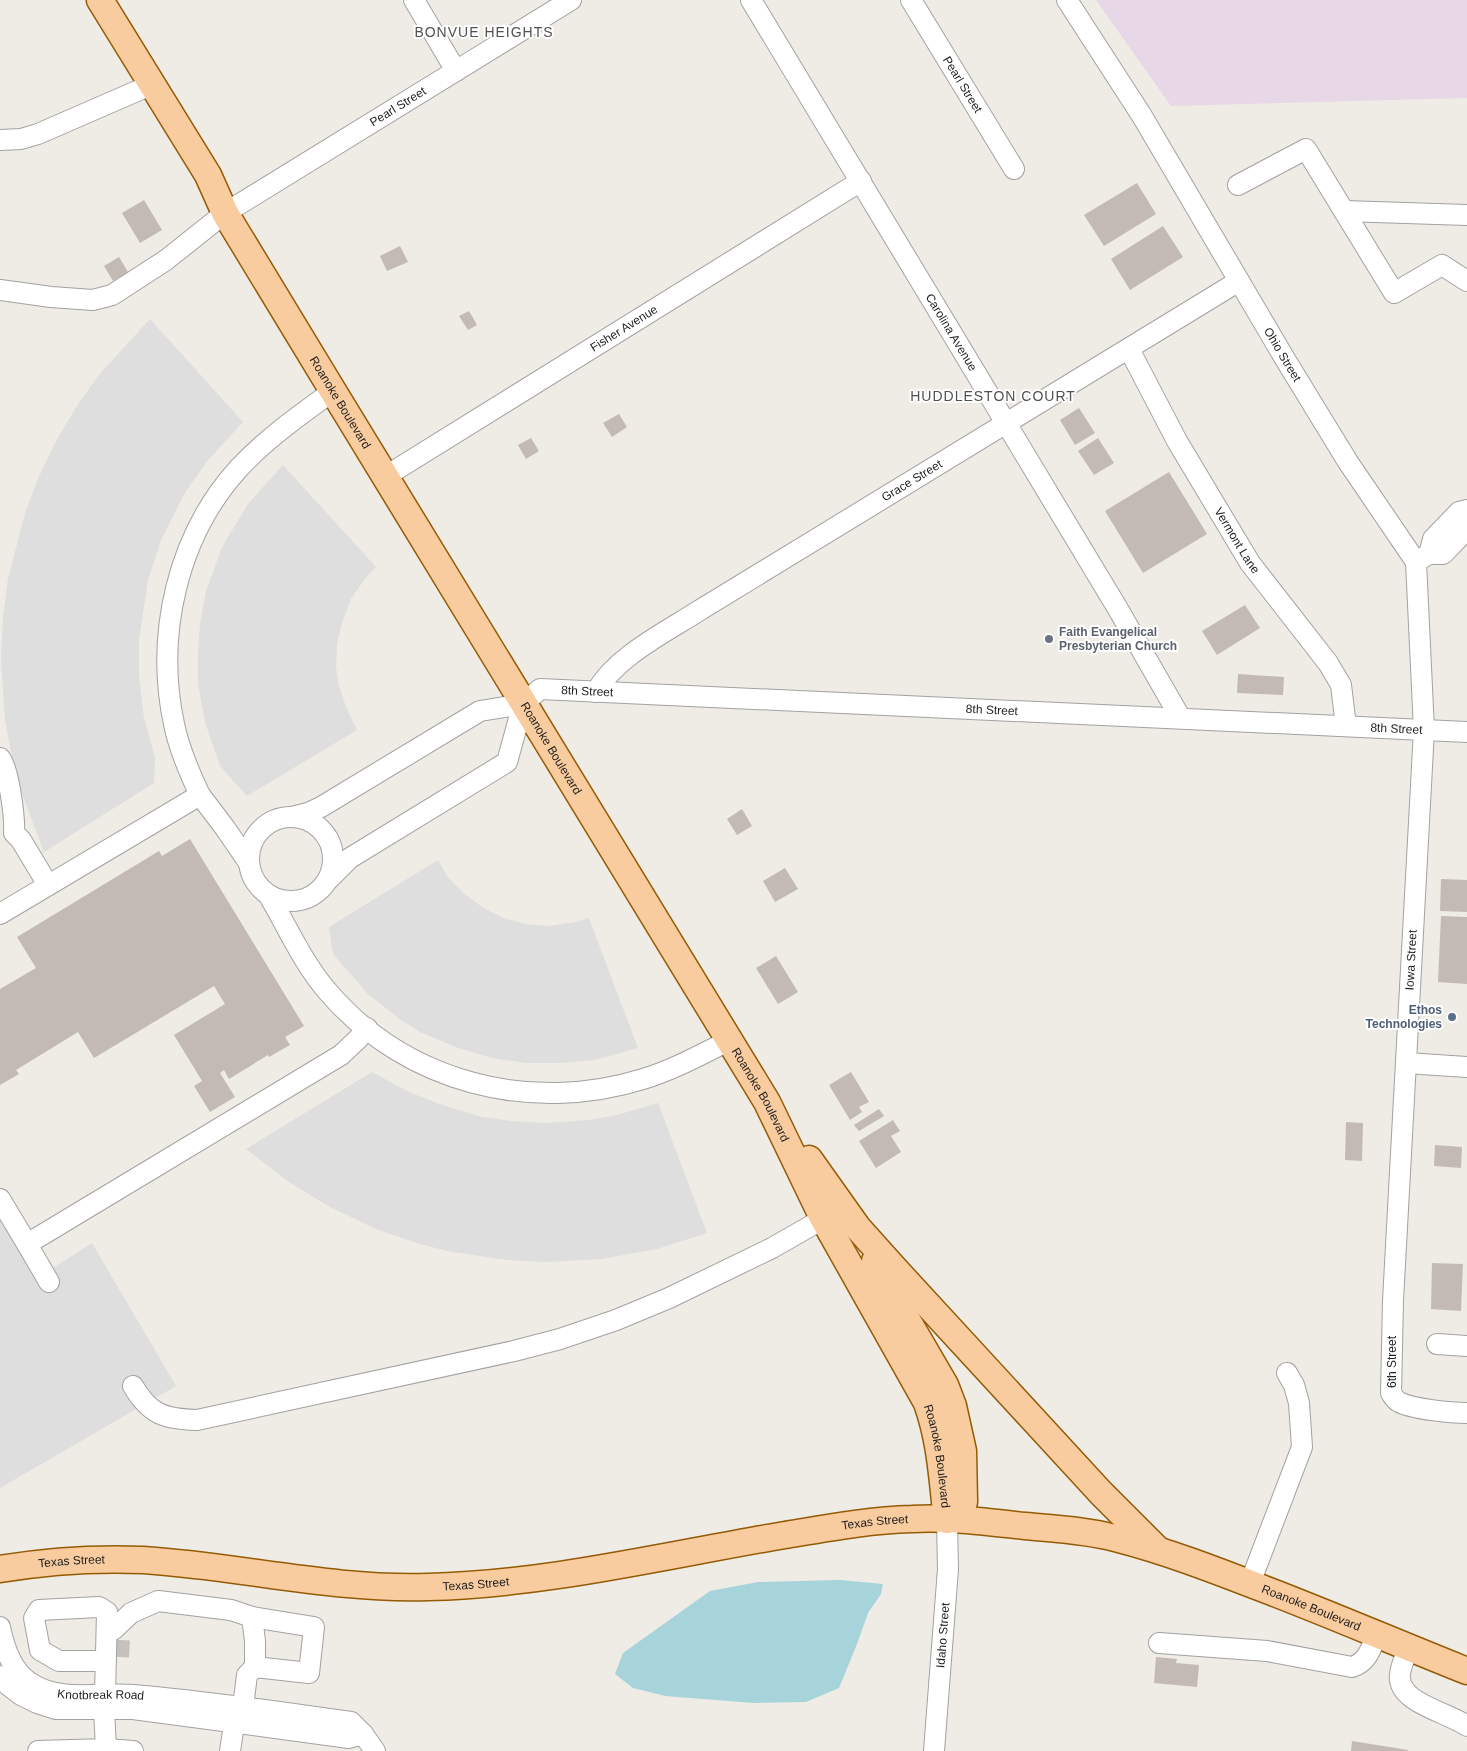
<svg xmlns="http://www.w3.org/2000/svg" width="1467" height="1751" font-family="Helvetica,sans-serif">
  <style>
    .industrial { fill: #e8d7e6 }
    .parking { fill: #dedede }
    .water { fill: #a7d3db }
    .building { fill: #c4bab4 }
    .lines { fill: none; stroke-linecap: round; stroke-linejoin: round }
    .minor-tunnel { stroke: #c5c2bd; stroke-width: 20; stroke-dasharray: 20 10; stroke-linecap: butt }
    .minor-casing { stroke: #a2a2a2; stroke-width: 22 }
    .major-casing { stroke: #945b05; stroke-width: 29 }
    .minor { stroke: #fff; stroke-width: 20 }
    .major { stroke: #f9cca0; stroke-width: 26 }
    .worship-dot { fill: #6b7280; stroke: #fff; stroke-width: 2 }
    .service-dot { fill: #5c6f8a; stroke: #fff; stroke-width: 2 }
    .labels { text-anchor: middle; stroke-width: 4; stroke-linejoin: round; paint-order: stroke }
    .street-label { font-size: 12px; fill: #1e1e1e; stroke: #fff }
    .worship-label { font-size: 12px; font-weight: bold; fill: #5b616d; stroke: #fff; text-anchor: start }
    .service-label { font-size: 12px; font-weight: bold; fill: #4e5e75; stroke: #fff; text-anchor: end }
    .neighbourhood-label { font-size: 14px; letter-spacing: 1px; fill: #515151; stroke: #fff }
  </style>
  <rect width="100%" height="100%" fill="#efebe5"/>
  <polygon class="industrial" points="1096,0 1467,0 1467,98 1171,106"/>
  <g class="parking">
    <polygon points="150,319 243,422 208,460 186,491 161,540 148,580 139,640 139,676 144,718 155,757 154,783 44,852 21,791 14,767 5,720 1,660 3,618 8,579 25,513 37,481 55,443 75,409 98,376"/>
    <polygon points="283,465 376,567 364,580 351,599 342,623 337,644 336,667 339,686 346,707 357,730 247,796 220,766 205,722 198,684 198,653 200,624 206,591 222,547 248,504"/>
    <polygon points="438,860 447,876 462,892 482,907 503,918 525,924 549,926 576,922 589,918 638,1048 595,1060 561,1063 526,1063 492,1058 458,1048 420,1032 401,1020 368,994 333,954 329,927"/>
    <polygon points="372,1072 409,1092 445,1106 482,1117 511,1121 547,1123 589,1120 617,1115 658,1103 707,1233 657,1249 601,1259 548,1262 522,1261 499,1259 447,1251 420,1244 376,1229 330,1207 289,1182 246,1149"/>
    <polygon points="0,1220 36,1279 92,1243 176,1386 0,1488"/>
  </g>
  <polygon class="water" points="840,1580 883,1584 881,1594 868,1613 857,1644 839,1688 806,1702 754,1703 665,1696 633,1688 615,1674 623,1653 710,1591 758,1582"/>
  <g class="building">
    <polygon points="1137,183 1156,214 1104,246 1084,215"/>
    <polygon points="144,200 162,230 140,243 122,213"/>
    <polygon points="1163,226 1183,257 1130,290 1111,259"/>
    <polygon points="400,246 408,262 387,271 380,256"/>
    <polygon points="119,257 128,272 113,281 104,266"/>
    <polygon points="469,311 477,325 468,330 459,316"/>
    <polygon points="1079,408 1095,433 1075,445 1060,420"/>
    <polygon points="619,414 627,427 612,437 603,423"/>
    <polygon points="531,438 539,451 526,459 518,445"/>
    <polygon points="1098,438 1114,463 1094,475 1078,451"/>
    <polygon points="1169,472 1207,534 1143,573 1105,511"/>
    <polygon points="1245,605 1260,628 1217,655 1202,631"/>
    <polygon points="1238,674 1284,677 1283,695 1237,693"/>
    <polygon points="742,809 752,826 737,835 727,819"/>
    <polygon points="190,839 304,1026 285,1037 290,1045 269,1057 268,1055 229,1079 224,1070 220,1073 235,1097 210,1112 194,1086 202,1081 174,1035 225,1004 214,986 94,1058 78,1032 16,1070 19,1074 0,1085 0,989 36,968 17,937 159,851 162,856"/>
    <polygon points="785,868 798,889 775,902 763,881"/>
    <polygon points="1441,879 1467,880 1467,912 1440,911"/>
    <polygon points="1441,916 1467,917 1467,984 1438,982"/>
    <polygon points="776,956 798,992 778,1004 756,968"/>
    <polygon points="851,1072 869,1102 859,1107 862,1112 850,1120 829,1085"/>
    <polygon points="879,1109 884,1116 859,1131 854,1125"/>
    <polygon points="893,1120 900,1131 891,1136 901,1152 876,1168 859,1141"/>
    <polygon points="1346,1122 1363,1123 1362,1161 1345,1160"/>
    <polygon points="1435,1145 1462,1147 1461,1168 1434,1166"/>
    <polygon points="1432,1263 1463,1264 1461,1311 1431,1309"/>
    <polygon points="1156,1657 1177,1659 1176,1663 1199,1665 1197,1687 1154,1683"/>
    <polygon points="1352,1741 1408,1750 1408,1751 1351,1751"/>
  </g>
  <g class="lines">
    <polyline class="minor-tunnel" points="119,1657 120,1640"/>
    <g class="minor-casing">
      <g id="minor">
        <polyline points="414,0 456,71"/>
        <path id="s1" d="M751,0L1118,609L1180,717"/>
        <path id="s2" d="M911,0L1014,169"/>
        <path id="s3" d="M1067,0L1142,116L1285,359L1348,462L1416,562L1424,730L1393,1301L1391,1393C1393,1396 1395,1400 1399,1402C1412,1409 1451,1413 1467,1413"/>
        <polyline points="0,140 21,139 38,134 153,84"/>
        <polyline points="1238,185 1306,149 1394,293 1442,265 1467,281"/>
        <polyline points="1344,211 1467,215"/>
        <path id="s4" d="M0,290L51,297L93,300L112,295L166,260L225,213L571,0"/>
        <path id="s5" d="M1129,349L1177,441L1250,563L1328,663L1341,685L1346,726"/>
        <path id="s6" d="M386,476L861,181"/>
        <polyline points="1429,554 1433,539 1459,512 1467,510"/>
        <polyline points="1416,562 1429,554 1443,554 1467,529"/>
        <path id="s7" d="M596,692C615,657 666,632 700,610L1239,281"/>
        <path id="s8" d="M523,704L540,689L1467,732"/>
        <path d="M0,758C9,769 15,818 14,833L21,840L48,885"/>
        <path d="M200,795C189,772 179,749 174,724C155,635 177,536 239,468C267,438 300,415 333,391"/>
        <circle cx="291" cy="859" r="42"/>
        <polyline points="292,817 308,813 321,807 480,711 523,704"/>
        <polyline points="329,879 350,858 507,762 523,704"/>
        <path d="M269,896C288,928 304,965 329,993C407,1083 531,1114 643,1079C673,1070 702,1054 730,1040"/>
        <polyline points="0,914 200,795 225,828 249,863"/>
        <polyline points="1406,1063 1467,1067"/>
        <polyline points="0,1199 27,1244 341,1055 358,1039 367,1028"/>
        <polyline points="27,1244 49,1282"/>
        <polyline points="1437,1344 1467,1346"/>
        <path d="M133,1386C150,1415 165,1419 197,1420L514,1351L560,1339L616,1320L669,1298L772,1248L835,1212"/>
        <polyline points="1250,1583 1302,1447 1299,1403 1294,1385 1287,1373"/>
        <polyline points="252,1617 255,1641 255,1667"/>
        <path id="s9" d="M0,1627C4,1647 11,1670 29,1682C59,1703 99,1692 133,1695C206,1701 278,1712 351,1722L363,1734L375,1751"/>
        <polyline points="113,1630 131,1613 158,1601 231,1610 252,1617 314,1627 309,1673 255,1667 247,1675 243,1707"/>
        <path d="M1159,1643L1267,1651L1352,1667C1368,1662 1371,1648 1377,1634"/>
        <path d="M1408,1648C1406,1656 1401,1665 1400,1674C1396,1703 1448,1712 1467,1726"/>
        <polyline points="0,1676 8,1685 21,1695 37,1703 56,1709 133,1709 349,1738 363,1734"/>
        <polyline points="105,1695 107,1612 99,1607 39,1610 34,1618 40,1650 59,1661 106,1661"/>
        <polyline points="106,1749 133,1751"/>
        <polyline points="38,1751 106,1749 104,1709"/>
        <polyline points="230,1751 236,1711"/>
        <path id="s10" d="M934,1751L948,1569L947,1520"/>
      </g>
    </g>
    <g class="major-casing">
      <g id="major">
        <path id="s11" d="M100,0L208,175L225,213L333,391L767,1102L823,1218L927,1403C941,1443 942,1478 947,1520"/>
        <polyline points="809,1159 858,1228 893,1267 1101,1493 1157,1549"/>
        <polyline points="875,1261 885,1282 945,1385 953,1406 963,1451 964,1502 947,1520"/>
        <path id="s12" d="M0,1569C48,1561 94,1558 143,1560C238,1566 332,1590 428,1587C549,1584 666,1555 785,1535C827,1528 870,1520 912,1519C950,1517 988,1522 1025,1526C1055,1529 1085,1530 1115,1538C1166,1551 1215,1570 1264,1589C1332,1615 1399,1644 1467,1671"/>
      </g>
    </g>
    <use href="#minor" class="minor"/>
    <use href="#major" class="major"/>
  </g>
  <circle class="worship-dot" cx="1049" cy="639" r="5"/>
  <circle class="service-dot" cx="1452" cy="1017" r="5"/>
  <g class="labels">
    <g class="street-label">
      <text dy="4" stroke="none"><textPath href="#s2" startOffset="99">Pearl Street</textPath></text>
      <text dy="4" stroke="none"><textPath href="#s4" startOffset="456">Pearl Street</textPath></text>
      <text dy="4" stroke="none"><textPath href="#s6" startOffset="280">Fisher Avenue</textPath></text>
      <text dy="4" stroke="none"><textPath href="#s1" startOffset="388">Carolina Avenue</textPath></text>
      <text dy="4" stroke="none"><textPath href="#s3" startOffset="415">Ohio Street</textPath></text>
      <text dy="4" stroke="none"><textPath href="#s11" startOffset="469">Roanoke Boulevard</textPath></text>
      <text dy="4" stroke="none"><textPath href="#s7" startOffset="382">Grace Street</textPath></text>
      <text dy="4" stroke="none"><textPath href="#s5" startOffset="220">Vermont Lane</textPath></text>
      <text dy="4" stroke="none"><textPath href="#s8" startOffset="70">8th Street</textPath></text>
      <text dy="4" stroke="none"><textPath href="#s8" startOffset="475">8th Street</textPath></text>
      <text dy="4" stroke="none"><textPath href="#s8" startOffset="880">8th Street</textPath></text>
      <text dy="4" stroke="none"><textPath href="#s11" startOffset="874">Roanoke Boulevard</textPath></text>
      <text transform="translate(1411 960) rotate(-87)" y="4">Iowa Street</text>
      <text dy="4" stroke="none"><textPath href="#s11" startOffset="1279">Roanoke Boulevard</textPath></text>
      <text transform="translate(1392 1362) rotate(-90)" y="4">6th Street</text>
      <text dy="4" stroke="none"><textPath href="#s11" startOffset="1684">Roanoke Boulevard</textPath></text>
      <text dy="4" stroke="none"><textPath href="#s12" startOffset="882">Texas Street</textPath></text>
      <text dy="4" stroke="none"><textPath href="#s12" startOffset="72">Texas Street</textPath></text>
      <text dy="4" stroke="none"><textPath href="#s12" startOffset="478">Texas Street</textPath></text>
      <text dy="4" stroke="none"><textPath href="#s12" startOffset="1332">Roanoke Boulevard</textPath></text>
      <text dy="4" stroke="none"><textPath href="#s10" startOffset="116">Idaho Street</textPath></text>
      <text dy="4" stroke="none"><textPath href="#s9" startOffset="138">Knotbreak Road</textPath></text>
    </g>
    <g class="worship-label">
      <text x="1059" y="636">Faith Evangelical<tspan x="1059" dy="14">Presbyterian Church</tspan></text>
    </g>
    <g class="service-label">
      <text x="1442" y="1014">Ethos<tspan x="1442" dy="14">Technologies</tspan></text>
    </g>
    <g class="neighbourhood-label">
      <text x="484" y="37">BONVUE HEIGHTS</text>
      <text x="993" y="401">HUDDLESTON COURT</text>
    </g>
  </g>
</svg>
